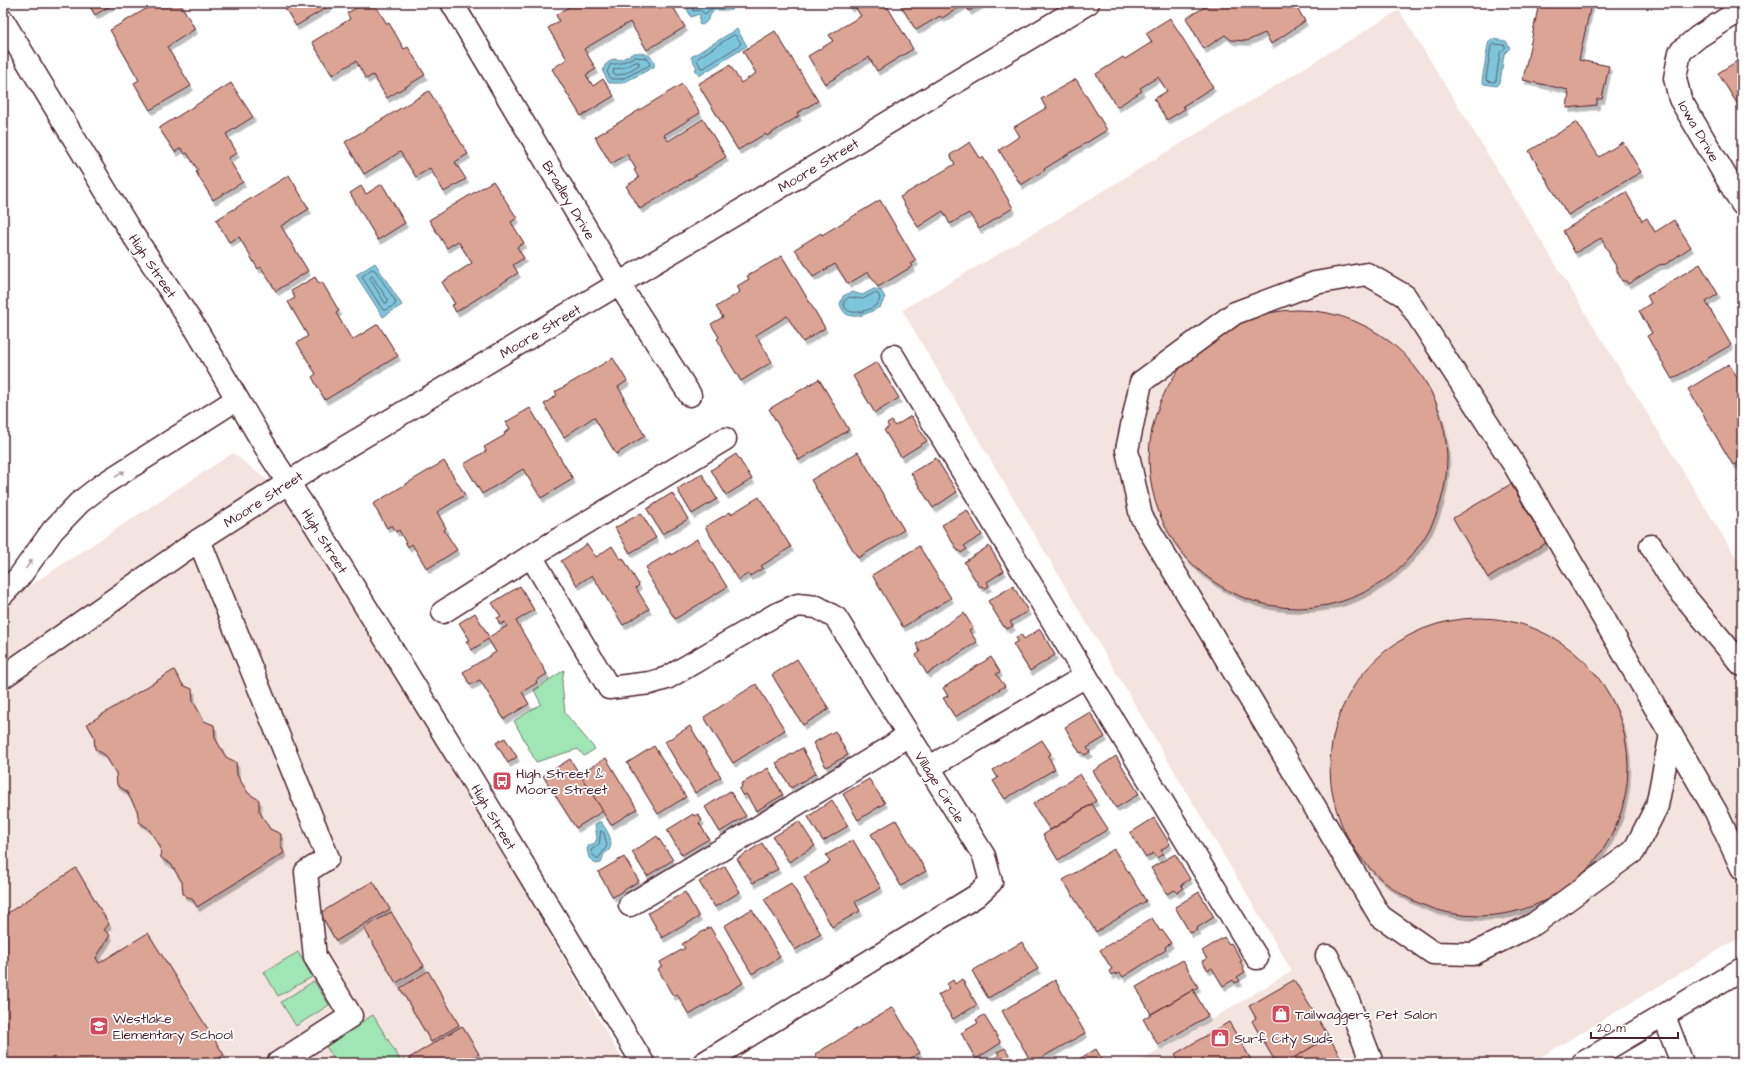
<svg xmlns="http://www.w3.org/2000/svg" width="1745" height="1066" font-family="'Architects Daughter',sans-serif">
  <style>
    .built { fill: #f4e4df }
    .green { fill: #9fe6b4; stroke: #748270 }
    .water { fill: #7bc6db; stroke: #678395 }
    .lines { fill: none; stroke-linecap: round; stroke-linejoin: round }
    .shore { stroke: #5e6271; stroke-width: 1 }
    .building { fill: #dca494; stroke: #4a1f2b; filter: url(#shadow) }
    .minor-casing { stroke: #4a1f2b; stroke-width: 25 }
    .major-casing { stroke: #4a1f2b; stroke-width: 25 }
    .minor { stroke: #fff; stroke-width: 22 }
    .major { stroke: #fff; stroke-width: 22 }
    .oneway { fill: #ae9aa0 }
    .labels { text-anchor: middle; stroke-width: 3.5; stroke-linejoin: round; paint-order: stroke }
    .street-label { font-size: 14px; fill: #4a1f2b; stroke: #fff }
    .poi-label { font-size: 14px; fill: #4a1f2b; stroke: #fff; text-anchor: start }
  </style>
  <defs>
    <filter id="shadow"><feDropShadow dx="2.5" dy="4.5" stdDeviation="0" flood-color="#0004"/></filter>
  </defs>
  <rect width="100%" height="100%" fill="#fff"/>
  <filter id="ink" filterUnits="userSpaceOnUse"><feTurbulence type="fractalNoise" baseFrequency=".025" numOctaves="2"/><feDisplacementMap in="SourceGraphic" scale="8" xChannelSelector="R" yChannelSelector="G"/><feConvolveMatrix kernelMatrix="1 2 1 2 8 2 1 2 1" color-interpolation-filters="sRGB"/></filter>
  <g filter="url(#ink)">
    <g class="built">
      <polygon points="1399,10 1742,567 1742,936 1531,1063 1138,1063 1292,971 902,310 1041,229"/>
      <polygon points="233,453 308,513 624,1063 3,1063 3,603"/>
    </g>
    <g class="green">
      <polygon points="564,670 562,683 565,713 595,749 584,756 578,749 536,762 514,721 541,704 534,690"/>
      <polygon points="298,952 312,977 278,996 264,972"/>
      <polygon points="314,981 329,1005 296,1026 281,1002"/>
      <polygon points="373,1015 402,1063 337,1063 325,1045"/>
    </g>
    <g class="water">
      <path d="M689,3H739L731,10H715C709,14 709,22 702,25L699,24L700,16L699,14L691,17L687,9Z"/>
      <polygon points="737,29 747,46 699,76 695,69 697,68 691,57"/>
      <polygon points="1492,39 1506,41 1510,48 1504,54 1500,83 1497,86 1484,84 1482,81 1488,45 1489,41"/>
      <path d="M634,53C643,52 656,55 654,67L623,83H609L603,72L605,65L613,59L620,60Z"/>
      <polygon points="375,263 402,305 383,317 356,275"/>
      <path d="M874,289C880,289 883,292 885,298L880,307C867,314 846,325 840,304L843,296L852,292L862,295Z"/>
      <path d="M598,822H601C606,829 615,841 609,850C608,852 605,852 604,854C602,858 603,860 601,863L596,864L589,858L587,849L589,845L595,843L597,838L595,825Z"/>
    </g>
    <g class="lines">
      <g class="shore">
        <polyline points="693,3 693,11 700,10 705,14 714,6 729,6 733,3"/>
        <polygon points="734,35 736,36 741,43 740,45 704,68 701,68 697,60 698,58"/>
        <polygon points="1494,44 1504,45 1506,47 1500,53 1496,80 1495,82 1488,81 1486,79 1491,46"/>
        <polygon points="635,57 647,58 650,65 622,79 611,79 607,72 610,65 621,63"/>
        <path d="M636,62H639V65C632,69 621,78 613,74L614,69L622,68Z"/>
        <polygon points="372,269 375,270 396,302 395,305 385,310 383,310 362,277"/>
        <polygon points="372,276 388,300 387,303 385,303 370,279"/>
        <path d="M875,293L878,294L880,298C880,299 878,304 877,304C870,312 842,319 844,301L849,297L862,299Z"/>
        <polygon points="601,831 604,833 607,846 598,859 593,855 591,850 599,844"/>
      </g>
    </g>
    <g class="building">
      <polygon points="88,3 115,3 95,15"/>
      <polygon points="156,3 180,3 195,29 167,47 191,86 150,110 134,83 139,80 110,30"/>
      <polygon points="282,3 334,3 296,26"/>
      <polygon points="365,3 374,3 387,24 389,23 404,49 408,47 425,75 387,98 373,75 366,79 356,61 332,75 312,42 350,19 347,13"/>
      <polygon points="568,3 664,3 668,8 672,5 685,27 647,50 630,22 584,49 596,69 586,75 593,86 603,79 614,96 581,116 552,69 567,59 548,28 559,21 556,15 570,6"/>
      <polygon points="847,3 885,3 913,49 877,71 869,57 825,84 808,56 833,41 829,35 861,16 854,5 850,8"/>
      <polygon points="899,3 982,3 969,11 965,4 942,18 940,16 916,30"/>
      <polygon points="1212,3 1294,3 1305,21 1271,44 1265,33 1247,41 1231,40 1225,35 1204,49 1186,18"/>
      <polygon points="1539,3 1591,4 1579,60 1609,66 1602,99 1597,99 1597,105 1567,108 1569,93 1567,92 1568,90 1523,80"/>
      <polygon points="1170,18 1213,87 1183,106 1185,109 1167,120 1154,99 1167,91 1158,77 1140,88 1142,91 1117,107 1096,74 1123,57 1125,59 1152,42 1146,33"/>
      <polygon points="775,31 818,101 797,113 799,116 767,136 765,134 738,150 698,84 730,65 741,83 756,73 743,51"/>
      <polygon points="1742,58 1742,111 1718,73"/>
      <polygon points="1076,79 1107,130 1044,169 1045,170 1021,185 999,150 1020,136 1014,127 1046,108 1041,99"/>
      <polygon points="231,83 253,117 226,134 237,153 228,158 243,182 213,200 196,172 198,170 187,153 185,154 181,148 175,152 159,128"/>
      <polygon points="682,84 700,113 664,135 668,141 703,119 726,157 640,209 626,186 639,178 634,170 636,169 627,154 611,164 595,137"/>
      <polygon points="429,91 468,154 455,162 466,179 444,192 430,168 416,177 400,152 364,174 345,142"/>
      <polygon points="1577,122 1599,157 1623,142 1641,172 1568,215 1529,151"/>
      <polygon points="970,142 980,158 983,157 1013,208 979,229 969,213 950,224 943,211 918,227 900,197 955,164 950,155"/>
      <polygon points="289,175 309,209 281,226 308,271 276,291 261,267 258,269 239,237 229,242 216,220"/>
      <polygon points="493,181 517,218 511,222 524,243 517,247 524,258 513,265 518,273 456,312 452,305 455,304 442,282 472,263 458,241 447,248 429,220"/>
      <polygon points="382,184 405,223 378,240 350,193 361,186 366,194"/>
      <polygon points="1626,192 1642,221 1647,218 1655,232 1674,220 1691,247 1666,264 1659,265 1628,284 1626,281 1622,281 1617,271 1617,267 1609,255 1610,255 1601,238 1575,253 1563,231"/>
      <polygon points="880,200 916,261 911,264 913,266 878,287 868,272 848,284 835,264 813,277 795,249 821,233 822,235"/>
      <polygon points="782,256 825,328 803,342 787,316 756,335 772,362 741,381 722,350 723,349 717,339 719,337 711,324 723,317 716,307 740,292 737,286 749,279 747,276"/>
      <polygon points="1700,264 1718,294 1706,302 1731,345 1672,379 1647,336 1652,333 1639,311 1651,303 1647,296"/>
      <polygon points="315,277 319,284 322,282 339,311 336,313 352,340 378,324 398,356 325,400 312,377 316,374 297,343 308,336 288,302 295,298 291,291"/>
      <circle cx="1298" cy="459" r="149"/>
      <polygon points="613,358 627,381 618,387 625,398 623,399 645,436 616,454 594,417 564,437 544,404 557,395 555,392"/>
      <polygon points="877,362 899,398 875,413 853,376"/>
      <polygon points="1729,364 1742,385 1742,460 1733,465 1688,389"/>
      <polygon points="819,379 849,430 799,460 769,409"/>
      <polygon points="530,408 573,479 541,498 523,469 482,494 464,464 486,451 484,447 505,435 504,433 510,429 506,422"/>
      <polygon points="911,416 927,441 901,457 884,430 889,427 887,424 892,421 895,426"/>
      <polygon points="858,452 904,530 858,558 811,480"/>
      <polygon points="736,454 752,479 726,495 711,470"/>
      <polygon points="936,458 957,492 933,508 911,473"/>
      <polygon points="444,461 465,495 437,512 446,528 444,530 457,550 427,569 412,544 408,547 399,530 396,532 392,525 387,528 373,504"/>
      <polygon points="702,474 717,499 692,514 677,489"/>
      <polygon points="1742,479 1742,490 1737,482"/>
      <polygon points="1511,484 1546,543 1488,578 1453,518"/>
      <polygon points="672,493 688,519 662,534 647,509"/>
      <polygon points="759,497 791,547 761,566 763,568 750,576 748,574 738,580 705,527 730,512 731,514"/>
      <polygon points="967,510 982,535 964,546 967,549 961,553 959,550 958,551 942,525"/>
      <polygon points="641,513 656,538 630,553 615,528"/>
      <polygon points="697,539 727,587 675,619 646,572 648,571 646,567 670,553 671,555"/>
      <polygon points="587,544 596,557 612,546 620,559 623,558 639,585 636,588 649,609 623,625 592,575 577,585 561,561"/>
      <polygon points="919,546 951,598 903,627 872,575"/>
      <polygon points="989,546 1004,571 987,582 989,586 984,589 982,586 980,587 964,562"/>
      <polygon points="520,586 534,610 516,621 547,674 536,681 537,683 522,692 529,704 504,719 480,680 470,685 463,672 496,652 488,639 472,650 466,641 470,640 459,623 475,613 489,637 507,626 505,622 500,625 497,618 501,616 492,603"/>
      <polygon points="1013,586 1028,611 1010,622 1013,626 1007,629 1005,626 1004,627 988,601"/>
      <polygon points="964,613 973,628 969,630 977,642 927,674 916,655 920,652 916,644"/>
      <circle cx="1479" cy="767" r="149"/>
      <polygon points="1040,629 1055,655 1030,671 1013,644 1018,641 1016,638 1021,634 1024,639"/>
      <polygon points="991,657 1000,672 996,674 1005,686 955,717 943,698 948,696 943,688"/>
      <polygon points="797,659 829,709 803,725 772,675"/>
      <polygon points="174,670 183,685 192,689 193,701 204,721 214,725 215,738 226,757 236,762 237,775 248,793 259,800 259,811 270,829 281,834 281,846 284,853 197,907 193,900 183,894 182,882 171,864 161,858 160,846 148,828 139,822 137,810 126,791 117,785 116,773 105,755 95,749 94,736 87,724"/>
      <polygon points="756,684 785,730 733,763 704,717"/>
      <polygon points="1090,712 1105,737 1087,748 1090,752 1085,755 1082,752 1080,753 1065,727"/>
      <polygon points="690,726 721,777 695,793 665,742"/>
      <polygon points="835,731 848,755 826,767 813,743"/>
      <polygon points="505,738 517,757 508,763 496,743"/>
      <polygon points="1042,740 1051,754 1048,756 1055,769 1005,799 993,781 998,778 993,770"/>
      <polygon points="654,746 686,797 658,814 627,763"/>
      <polygon points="802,748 816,773 791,788 776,763"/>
      <polygon points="1116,756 1139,794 1116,808 1093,771"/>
      <polygon points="606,758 637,809 611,825 579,774"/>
      <polygon points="570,759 603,811 576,828 543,776"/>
      <polygon points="768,768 783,795 756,811 746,794 743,796 739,789 742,787 741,784"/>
      <polygon points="1080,774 1096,801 1050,830 1033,804"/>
      <polygon points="869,779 885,803 858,820 843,794"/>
      <polygon points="730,791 746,816 720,832 705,807"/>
      <polygon points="832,800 848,826 823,841 808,817"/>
      <polygon points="1092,804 1108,829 1058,860 1043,835"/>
      <polygon points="693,814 694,816 698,814 702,820 699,823 709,839 682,855 667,830"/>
      <polygon points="1154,818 1170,844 1161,850 1163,854 1157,858 1153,853 1146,858 1130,833"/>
      <polygon points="896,820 926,871 901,886 871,834"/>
      <polygon points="799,821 815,846 789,862 773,837"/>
      <polygon points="657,836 673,860 647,876 632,852"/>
      <polygon points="853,840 881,888 855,902 860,911 832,927 804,877 830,862 826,855"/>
      <polygon points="762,843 778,869 753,883 737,859"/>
      <polygon points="1114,849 1146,901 1096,932 1063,880"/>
      <polygon points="1175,854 1190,879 1181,885 1184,888 1177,893 1175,890 1167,894 1151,868"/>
      <polygon points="624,857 639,881 613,897 598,872"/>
      <polygon points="725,866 740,892 715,907 699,882"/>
      <polygon points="76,868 109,924 104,930 110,935 96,958 99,963 148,933 224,1055 211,1063 3,1063 3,916"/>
      <polygon points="373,881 390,909 336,941 320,913"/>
      <polygon points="791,883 821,934 795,950 764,899"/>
      <polygon points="685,892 699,917 662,938 648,913"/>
      <polygon points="1199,892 1214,917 1197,928 1198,930 1190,933 1175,907"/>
      <polygon points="752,909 780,957 752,974 724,926"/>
      <polygon points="391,912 424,966 396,983 364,928"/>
      <polygon points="1152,918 1160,931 1162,930 1171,943 1165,947 1166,950 1123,977 1120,973 1117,975 1115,973 1111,975 1109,971 1112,969 1100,950"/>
      <polygon points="710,927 743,983 689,1015 677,994 673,996 658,969 662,966 660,962 685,948 682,944"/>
      <polygon points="1224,937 1229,944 1231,943 1242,961 1240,962 1245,972 1237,977 1240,981 1235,983 1233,980 1223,986 1212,968 1208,970 1202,961 1207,959 1202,951"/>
      <polygon points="1022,942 1038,969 988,998 972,971"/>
      <polygon points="1183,960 1198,987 1151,1014 1136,987"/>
      <polygon points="428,971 459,1025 431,1042 400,988"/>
      <polygon points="962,979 977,1005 953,1019 938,995 950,988 947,984 953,980 955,984"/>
      <polygon points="1055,980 1085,1033 1032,1063 1002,1011"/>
      <polygon points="1294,980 1329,1037 1285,1063 1276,1063 1252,1021 1256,1018 1249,1006"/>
      <polygon points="1193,990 1208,1016 1158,1045 1143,1019"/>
      <polygon points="893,1007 920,1053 902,1063 820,1063 815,1054"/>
      <polygon points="984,1015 1001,1043 976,1059 961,1033 978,1023 976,1020"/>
      <polygon points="1229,1022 1253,1063 1180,1063 1175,1054"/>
      <polygon points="462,1026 479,1054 463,1063 412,1063 409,1058"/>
      <polygon points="1329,1037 1344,1063 1285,1063"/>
      <polygon points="1005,1048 1014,1063 986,1063 999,1055 997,1052"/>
      <polygon points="1096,1049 1104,1063 1072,1063"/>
      <polygon points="480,1057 484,1063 471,1063"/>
    </g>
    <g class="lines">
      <g class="minor-casing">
        <g id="minor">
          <polyline points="452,3 619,284 690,395"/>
          <polyline points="1742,9 1698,37 1680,52 1675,78 1680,99 1742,204"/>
          <polyline points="893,356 1086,676 928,768"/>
          <polyline points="199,540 328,858 306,872 315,957 351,1016 278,1063"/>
          <polyline points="1651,546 1675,585 1742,665"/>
          <polyline points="531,556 609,688 650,683 667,678 775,615 798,605 817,607 836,618 984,856 991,882 976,896 704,1063"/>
          <polyline points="3,594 20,576 53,530 79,503 102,485 237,399"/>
          <polyline points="443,612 531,556 725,439"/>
          <polyline points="1086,676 1257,958"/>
          <polyline points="3,677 199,540 319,463 1088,3"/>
          <polyline points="1671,734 1657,806 1634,851 1534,924 1473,954 1433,953 1380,916 1141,516 1127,450 1141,382 1235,313 1315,283 1367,274 1405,296 1515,466 1716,812 1742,868"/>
          <polyline points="630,905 883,752 908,735"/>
          <polyline points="1327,956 1349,1003 1372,1063"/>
          <polyline points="1664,1016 1682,1063"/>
          <polyline points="1583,1063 1742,969"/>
        </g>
      </g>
      <g class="major-casing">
        <polyline id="major" points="3,21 129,229 196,329 269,453 308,513 468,773 643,1063"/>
      </g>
      <use href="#minor" class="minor"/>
      <use href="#major" class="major"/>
    </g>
    <defs><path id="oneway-solid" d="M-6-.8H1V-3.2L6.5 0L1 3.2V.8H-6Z"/></defs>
    <g class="oneway">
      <use href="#oneway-solid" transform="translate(120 474) rotate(-33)"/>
      <use href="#oneway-solid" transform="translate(29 564) rotate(-54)"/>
    </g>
  </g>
  <defs>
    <g id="bus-square" transform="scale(1)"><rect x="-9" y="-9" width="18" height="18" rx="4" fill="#d1495b" stroke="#fff"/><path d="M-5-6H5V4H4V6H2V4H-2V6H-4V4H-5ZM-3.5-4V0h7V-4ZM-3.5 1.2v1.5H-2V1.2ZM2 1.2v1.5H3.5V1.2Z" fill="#fff"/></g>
    <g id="shop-square" transform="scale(1)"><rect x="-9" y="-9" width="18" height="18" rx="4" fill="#d1495b" stroke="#fff"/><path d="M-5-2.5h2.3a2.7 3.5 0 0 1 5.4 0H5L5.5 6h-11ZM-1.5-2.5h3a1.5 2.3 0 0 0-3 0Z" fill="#fff"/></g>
    <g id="school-square" transform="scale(1)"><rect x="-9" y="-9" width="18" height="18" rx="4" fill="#d1495b" stroke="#fff"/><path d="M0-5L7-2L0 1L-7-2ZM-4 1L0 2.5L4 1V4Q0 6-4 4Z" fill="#fff"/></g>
  </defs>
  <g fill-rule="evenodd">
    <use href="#bus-square" x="502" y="781"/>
    <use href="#shop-square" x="1281" y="1014"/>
    <use href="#school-square" x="99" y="1026"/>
    <use href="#shop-square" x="1220" y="1038"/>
  </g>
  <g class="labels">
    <g class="street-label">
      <text transform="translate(1699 131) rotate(60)" y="5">Iowa Drive</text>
      <text transform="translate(818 165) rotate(-31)" y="5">Moore Street</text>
      <text transform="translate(569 200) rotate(59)" y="5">Bradley Drive</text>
      <text transform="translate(153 266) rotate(56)" y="5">High Street</text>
      <text transform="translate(540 331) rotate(-31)" y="5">Moore Street</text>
      <text transform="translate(263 499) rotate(-33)" y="5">Moore Street</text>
      <text transform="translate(325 541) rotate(58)" y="5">High Street</text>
      <text transform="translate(940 787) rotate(58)" y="5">Village Circle</text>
      <text transform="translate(494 817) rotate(59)" y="5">High Street</text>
    </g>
    <g class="poi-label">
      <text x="516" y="778">High Street &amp;<tspan x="516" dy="16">Moore Street</tspan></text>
      <text x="1295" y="1019">Tailwaggers Pet Salon</text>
      <text x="113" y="1023">Westlake<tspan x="113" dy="16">Elementary School</tspan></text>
      <text x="1234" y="1043">Surf City Suds</text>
    </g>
  </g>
  <rect width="1745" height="1066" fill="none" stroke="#fff" stroke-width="16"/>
  <rect x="8" y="8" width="1729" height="1050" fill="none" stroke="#4a1f2b" stroke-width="1.5" filter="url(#ink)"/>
  <path d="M1591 1032v6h87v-6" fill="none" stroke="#4a1f2b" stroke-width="2"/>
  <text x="1597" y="1032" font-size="12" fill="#4a1f2b" stroke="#ffffff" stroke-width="3" paint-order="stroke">20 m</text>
</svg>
